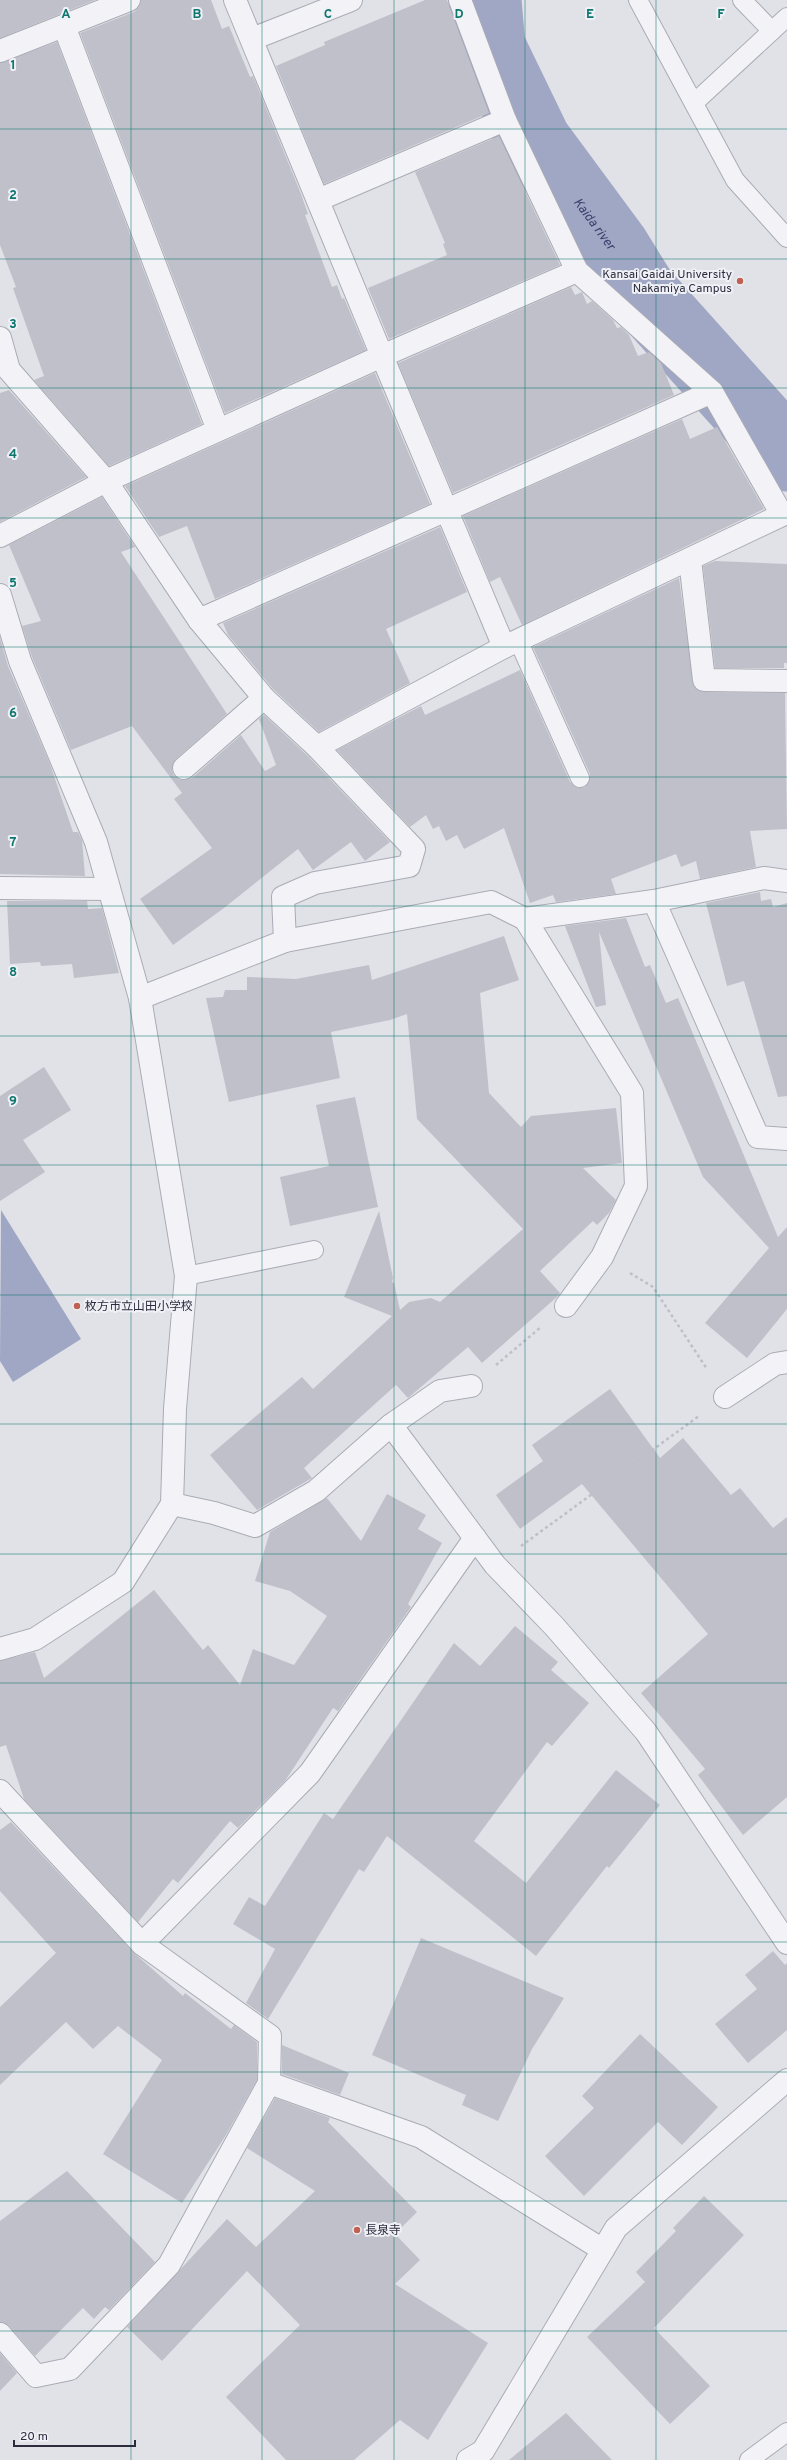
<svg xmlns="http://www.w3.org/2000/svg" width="787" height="2460" font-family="Overpass,'Noto Sans JP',sans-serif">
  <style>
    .water { fill: #a0a7c4 }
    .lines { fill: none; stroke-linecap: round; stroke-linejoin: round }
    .river { stroke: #a0a7c4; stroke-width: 73 }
    .building { fill: #bfc0ca }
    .lane-casing { stroke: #aaabb5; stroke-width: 20 }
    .street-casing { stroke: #aaabb5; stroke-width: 24 }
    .path { stroke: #bfbfc7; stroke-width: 2.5; stroke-dasharray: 3 3; stroke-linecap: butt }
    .lane { stroke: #f3f3f7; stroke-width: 18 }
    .street { stroke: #f3f3f7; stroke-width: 22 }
    .grid { fill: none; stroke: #0f766e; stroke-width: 1; stroke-opacity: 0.55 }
    .poi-dot { fill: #c06253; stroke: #f0f1f6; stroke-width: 1.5 }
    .labels { text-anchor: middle; stroke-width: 4; stroke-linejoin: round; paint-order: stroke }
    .poi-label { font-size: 12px; fill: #2b2c3e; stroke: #f0f1f6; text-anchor: start }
    .water-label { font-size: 13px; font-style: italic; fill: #39426d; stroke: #f0f1f6 }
    .grid-label { font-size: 13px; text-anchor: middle; font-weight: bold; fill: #0f766e; stroke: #f0f1f6; stroke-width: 4; stroke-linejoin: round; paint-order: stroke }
  </style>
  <rect width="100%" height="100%" fill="#e1e2e8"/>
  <polygon class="water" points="1,1210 81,1339 13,1382 0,1361"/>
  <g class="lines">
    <path class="river" id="s1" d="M485,0L489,47L535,142L614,249L640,291L787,455"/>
  </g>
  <g class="building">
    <polygon points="0,0 95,0 0,38"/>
    <polygon points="141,0 211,0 222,29 229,26 250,77 253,76 301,194 308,214 305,215 332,287 337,285 342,299 344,298 366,350 225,413 80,33 134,12 139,7"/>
    <polygon points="425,0 447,0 489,113 324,184 276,66 325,45 324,42"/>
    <polygon points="57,42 202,424 109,466 34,380 44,376 13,288 16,287 0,245 0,63"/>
    <polygon points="499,136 560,265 389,339 368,288 447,255 443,244 445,243 415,172"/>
    <polygon points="571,287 575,295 582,292 587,304 592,301 613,320 617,328 621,327 629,335 638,356 649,352 661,363 674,395 453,493 398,363"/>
    <polygon points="375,373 430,504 215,599 187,526 159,537 125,486"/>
    <polygon points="9,390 86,477 0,522 0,393"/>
    <polygon points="682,419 690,439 717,427 764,509 522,625 500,577 490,582 463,516"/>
    <polygon points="102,497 135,547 121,552 227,714 176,759 172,770 174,776 180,780 192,778 241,735 265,771 276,765 259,719 264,715 308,756 390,842 365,861 351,842 313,870 298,849 224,908 173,945 140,899 212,848 174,799 182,793 132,726 71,750 32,657 22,626 41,621 9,545"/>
    <polygon points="440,527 467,592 386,629 410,683 319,732 273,689 228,635 223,623"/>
    <polygon points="715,561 787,564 787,663 784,663 784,668 715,668 703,566"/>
    <polygon points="679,578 694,687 704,692 785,693 787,829 750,831 756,867 700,879 696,861 681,867 676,854 611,879 616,894 556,902 553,895 530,903 504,828 464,849 457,835 446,841 439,826 433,829 426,815 410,827 337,750 421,706 425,715 520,670 570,782 579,788 585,787 590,779 590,774 533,647"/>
    <polygon points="0,638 8,666 50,764 73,832 78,832 82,840 85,876 0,874"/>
    <polygon points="760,892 761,901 771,899 773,907 787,903 787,1096 778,1097 744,981 727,986 706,903"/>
    <polygon points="7,901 87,901 88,909 102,908 119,973 74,978 72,964 41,966 40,962 10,964"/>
    <polygon points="626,918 645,967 650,965 666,1003 678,998 778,1237 787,1227 787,1309 747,1358 705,1323 769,1248 703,1177 599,932 606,1005 596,1007 565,926"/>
    <polygon points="504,936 519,980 480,993 489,1093 521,1127 531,1116 616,1108 622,1163 583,1168 616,1200 609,1213 597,1225 593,1221 540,1271 560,1293 558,1296 482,1363 468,1347 408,1398 396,1385 304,1468 312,1478 257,1510 210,1455 302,1377 313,1389 392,1316 344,1297 379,1211 393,1278 392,1282 394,1283 400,1310 409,1302 431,1298 440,1302 523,1229 417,1119 407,1014 390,1020 331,1032 340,1078 229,1102 206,998 223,997 225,990 247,990 247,977 296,979 369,965 372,980"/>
    <polygon points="44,1067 71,1110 23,1140 45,1172 0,1201 0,1096"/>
    <polygon points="355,1097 378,1207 290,1226 280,1177 329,1166 316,1105"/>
    <polygon points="610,1389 660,1458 683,1438 731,1495 740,1488 773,1528 787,1517 787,1797 743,1835 698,1775 705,1769 641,1693 708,1634 582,1484 520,1529 496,1495 543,1461 532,1445"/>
    <polygon points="387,1494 426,1515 418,1529 442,1543 408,1604 411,1607 338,1711 333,1708 285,1781 238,1828 230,1821 178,1883 173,1879 138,1922 24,1799 6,1745 0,1747 0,1661 35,1652 44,1678 154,1590 203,1650 208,1645 240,1685 253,1649 294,1665 327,1616 290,1591 255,1581 270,1532 327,1498 361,1541"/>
    <polygon points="515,1626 558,1662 551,1670 589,1703 552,1746 547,1742 474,1841 526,1883 616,1770 660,1805 609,1868 607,1866 536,1956 387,1836 364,1872 359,1869 268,2019 246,2003 275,1949 233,1924 249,1897 265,1906 324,1813 333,1819 454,1643 480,1666"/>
    <polygon points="11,1822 134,1953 183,1996 185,1993 231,2029 234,2025 257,2042 257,2080 226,2135 182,2203 103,2154 162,2060 118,2026 93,2049 66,2022 0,2085 0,2007 56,1953 0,1891 0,1830"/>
    <polygon points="421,1938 564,1998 532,2049 498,2121 462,2105 466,2095 372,2055"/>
    <polygon points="773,1951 785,1965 787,1963 787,2030 748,2063 715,2024 757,1989 745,1975"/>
    <polygon points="640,2034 718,2107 682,2145 658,2122 584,2196 545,2156 594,2108 582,2096"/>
    <polygon points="282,2045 349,2073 340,2095 282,2074"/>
    <polygon points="275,2098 330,2118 328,2122 417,2212 395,2234 420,2260 395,2284 488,2343 428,2440 400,2420 354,2460 286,2460 226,2397 300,2325 247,2271 162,2361 127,2327 227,2219 256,2247 315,2191 247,2148"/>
    <polygon points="67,2171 155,2262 109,2310 105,2307 94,2319 83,2308 35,2356 9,2326 0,2322 0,2221"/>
    <polygon points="704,2196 744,2235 654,2328 710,2386 670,2424 587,2337 645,2282 636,2272 676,2231 673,2228"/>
    <polygon points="0,2353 17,2373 0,2391"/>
    <polygon points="566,2413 612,2460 509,2460"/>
  </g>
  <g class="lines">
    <g class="lane-casing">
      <g id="lane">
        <polyline points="638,0 735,180 787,238"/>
        <polyline points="742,0 772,31"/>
        <polyline points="694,103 787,17"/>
        <polyline points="518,640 580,778"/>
        <polyline points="186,1276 314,1250"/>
        <polyline points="749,2460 787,2432"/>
      </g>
    </g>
    <g class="street-casing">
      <g id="street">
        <polyline points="235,0 382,356 106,481 199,620 264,698 317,747 414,849 409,866 315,883 283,897 285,941"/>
        <polyline points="460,0 505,120 577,271 712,392 782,515 504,647"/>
        <polyline points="64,26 218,430"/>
        <polyline points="252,39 351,0"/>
        <polyline points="0,51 129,0"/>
        <polyline points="318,200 505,120"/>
        <polyline points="0,338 9,370 106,481 0,536"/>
        <polyline points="690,560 704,680 787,681"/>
        <polyline points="0,595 20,661 96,842 140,998 186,1276 175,1409 172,1504 123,1582 35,1639 0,1649"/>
        <polyline points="199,620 712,392"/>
        <polyline points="317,747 504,647 382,356 577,271"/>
        <polyline points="184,768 264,698"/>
        <polyline points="0,888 109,889"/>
        <polyline points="654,901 758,1137 787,1139"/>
        <polyline points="525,919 632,1093 636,1186 602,1257 566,1306"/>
        <polyline points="140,998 285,941 491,902 525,919 654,901 764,878 787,881"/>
        <polyline points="725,1397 775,1364 787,1362"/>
        <polyline points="391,1425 440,1391 471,1386"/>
        <polyline points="172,1504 214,1513 255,1526 316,1491 391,1425 495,1565 554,1626 646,1732 787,1943"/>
        <polyline points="0,1791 142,1944 270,2036 269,2083 169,2265 70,2369 36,2376 0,2334"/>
        <polyline points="142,1944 310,1773 475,1538"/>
        <polyline points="269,2083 421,2137 603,2250"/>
        <polyline points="468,2460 483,2451 616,2228 787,2080"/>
      </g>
    </g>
    <g class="path">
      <polyline points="630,1273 653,1287 707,1369"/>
      <polyline points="496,1365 541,1327"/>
      <polyline points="521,1546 699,1416"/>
    </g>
    <use href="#lane" class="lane"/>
    <use href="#street" class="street"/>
  </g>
  <path class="grid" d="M131,0V2460M262,0V2460M394,0V2460M525,0V2460M656,0V2460M0,129H787M0,259H787M0,388H787M0,518H787M0,647H787M0,777H787M0,906H787M0,1036H787M0,1165H787M0,1295H787M0,1424H787M0,1554H787M0,1683H787M0,1813H787M0,1942H787M0,2072H787M0,2201H787M0,2331H787"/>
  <g class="poi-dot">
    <circle cx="740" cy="281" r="4"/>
    <circle cx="77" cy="1306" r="4"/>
    <circle cx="357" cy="2230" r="4"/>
  </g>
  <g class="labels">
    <g class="poi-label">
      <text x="732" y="278" text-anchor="end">Kansai Gaidai University<tspan x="732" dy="14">Nakamiya Campus</tspan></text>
      <text x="85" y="1310">枚方市立山田小学校</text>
      <text x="365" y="2234">長泉寺</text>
    </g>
    <g class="water-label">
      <text dy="5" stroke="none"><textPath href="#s1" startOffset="254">Kaida river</textPath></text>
    </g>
  </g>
  <g class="grid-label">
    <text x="66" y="18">A</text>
    <text x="197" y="18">B</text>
    <text x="328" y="18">C</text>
    <text x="459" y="18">D</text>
    <text x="590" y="18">E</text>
    <text x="721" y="18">F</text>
    <text x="13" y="69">1</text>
    <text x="13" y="199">2</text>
    <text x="13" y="328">3</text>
    <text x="13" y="458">4</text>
    <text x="13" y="587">5</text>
    <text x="13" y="717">6</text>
    <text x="13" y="846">7</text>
    <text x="13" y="976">8</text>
    <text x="13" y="1105">9</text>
  </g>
  <path d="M14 2440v6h121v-6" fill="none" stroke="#2b2c3e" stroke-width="2"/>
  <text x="20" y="2440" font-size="12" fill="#2b2c3e" stroke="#f0f1f6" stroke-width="3" paint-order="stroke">20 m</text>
</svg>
